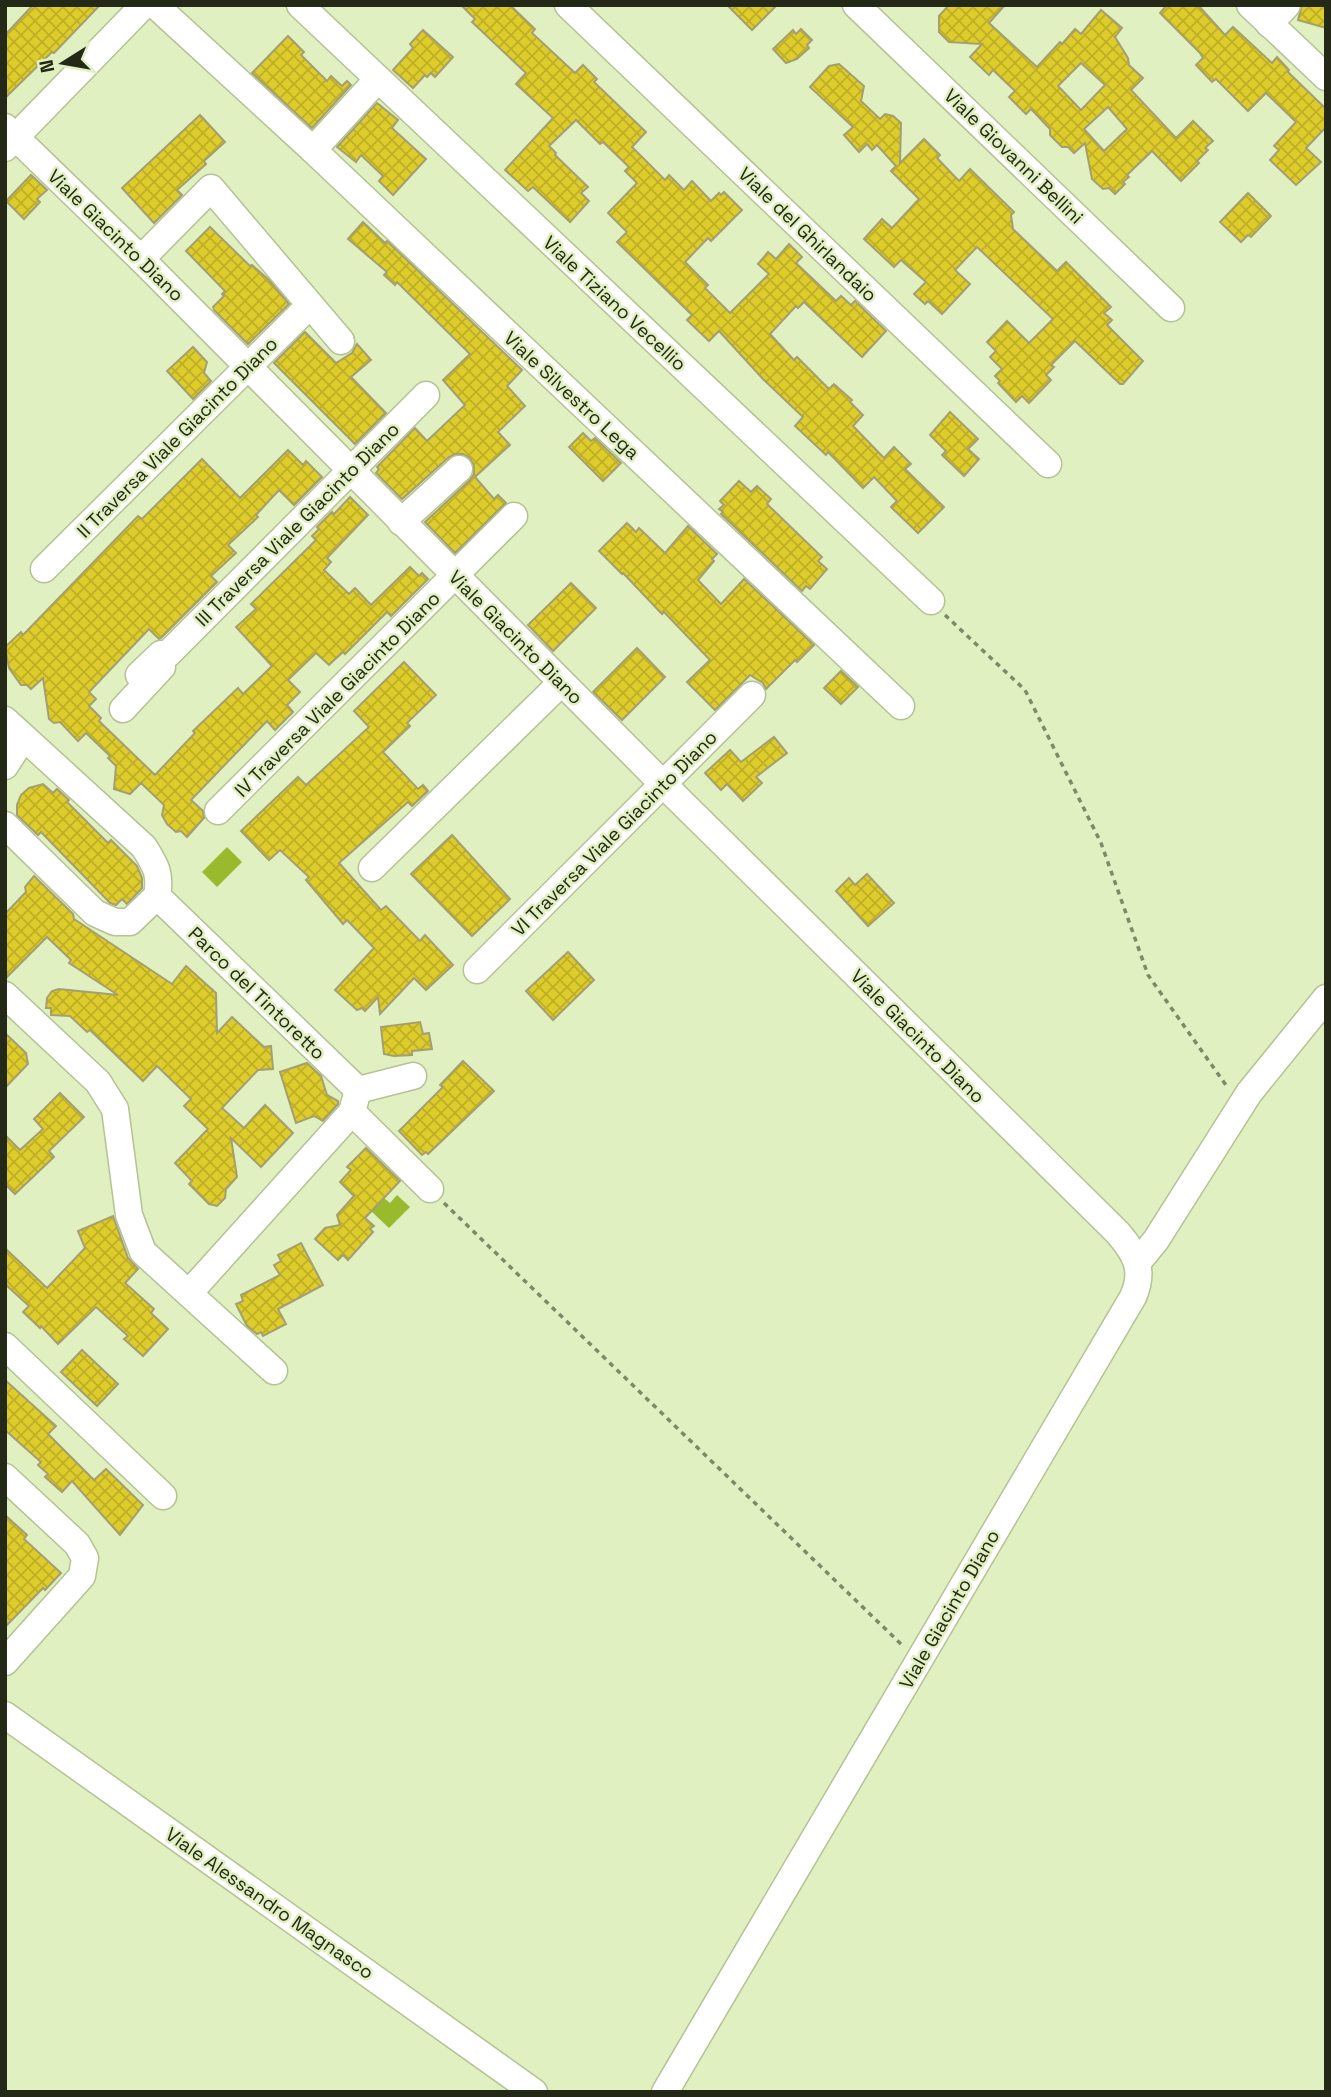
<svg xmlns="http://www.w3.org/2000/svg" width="1331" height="2097" font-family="'Space Grotesk',sans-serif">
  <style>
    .water { fill: #99ba2c }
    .building { fill: url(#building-cross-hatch); stroke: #a49f70; stroke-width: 2; fill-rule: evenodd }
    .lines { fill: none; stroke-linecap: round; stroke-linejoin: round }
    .minor-casing { stroke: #b4c294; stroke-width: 29 }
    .path { stroke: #7e8968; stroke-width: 3.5; stroke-dasharray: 5 5; stroke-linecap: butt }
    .minor { stroke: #fff; stroke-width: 26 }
    .labels { text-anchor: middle; stroke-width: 5; stroke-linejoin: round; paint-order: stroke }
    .street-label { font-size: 19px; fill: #242917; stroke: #e0f0c0 }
  </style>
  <defs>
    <pattern id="building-cross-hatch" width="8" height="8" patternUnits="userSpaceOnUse" patternTransform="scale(1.75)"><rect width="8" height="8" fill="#decc2c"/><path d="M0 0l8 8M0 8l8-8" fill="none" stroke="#beaf26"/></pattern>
  </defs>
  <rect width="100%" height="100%" fill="#e0f0c0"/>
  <g class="water">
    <polygon points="227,847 242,862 217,887 202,872"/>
    <polygon points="397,1195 410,1207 389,1228 370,1210 384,1198 390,1203"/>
  </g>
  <g class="building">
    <polygon points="33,5 100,5 54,53 52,52 5,98 5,35"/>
    <polygon points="461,5 510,5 535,29 532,33 575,73 583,65 597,79 594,82 646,132 632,147 665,180 669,175 684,190 692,181 711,201 719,193 721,195 724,192 742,210 711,241 708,238 685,262 708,285 705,288 730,313 769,274 758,264 768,252 776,259 789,244 802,257 796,263 836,301 841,296 851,305 855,301 886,331 862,357 804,302 798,308 796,306 770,334 794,360 797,357 829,389 834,384 852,400 850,402 863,415 853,426 884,458 894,447 911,464 905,469 944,507 918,533 891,507 897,501 874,477 863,488 828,452 826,455 795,426 803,417 763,379 719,331 709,341 687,320 692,315 617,242 627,232 608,213 637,183 625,171 629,167 603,142 600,144 576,120 549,146 556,153 555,155 588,187 581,193 589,201 570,222 533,187 528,191 505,170 553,118 516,84 526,73 472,22 475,19"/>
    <polygon points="727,5 777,5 752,30"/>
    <path d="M949,5H1005L989,23L1037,67L1060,42L1062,44L1075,29L1081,34L1101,10L1122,28L1115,37L1128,58L1129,65L1143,78L1131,90L1176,138L1193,121L1213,141L1205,148L1208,150L1197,161L1199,163L1181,181L1152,151L1127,175L1129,177L1123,182L1125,184L1115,194L1109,188L1103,189L1092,179L1085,143L1074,153L1068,147H1062L1050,135V129L1031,109L1026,114L1009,97L1015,91L993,70L989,75L970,57L982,44L949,42L939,32V16ZM1081,63L1105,85L1081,110L1058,86ZM1108,107L1127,129L1104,151L1084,129Z"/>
    <polygon points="1167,5 1198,5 1225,35 1233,27 1272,63 1277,57 1289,70 1288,72 1326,109 1326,127 1306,148 1321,162 1296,185 1270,160 1279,150 1274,146 1296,122 1266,93 1248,111 1216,79 1212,82 1196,65 1203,58 1200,53 1160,13"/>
    <polygon points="1302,5 1326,5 1326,28 1298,20"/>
    <polygon points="801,29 812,40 807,45 809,48 797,59 786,63 773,49 793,30 796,34"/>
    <polygon points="423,30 453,57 435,77 431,73 427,77 425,75 413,88 393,70 413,48 410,44"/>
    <polygon points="288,36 304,52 301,55 327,81 331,76 342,86 347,81 351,85 312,128 252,73"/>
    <polygon points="839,64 864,86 861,101 880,119 885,114 893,116 901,123 900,163 924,139 940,155 937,158 959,181 970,169 1014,212 1011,215 1013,229 1057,271 1066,262 1111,307 1104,313 1112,320 1107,325 1143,361 1123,384 1120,384 1075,341 1051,365 1054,367 1046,375 1051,380 1029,403 1022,396 1016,402 998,383 1000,381 995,376 1002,369 990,357 996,351 987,342 1007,321 1029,343 1053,319 977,247 955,270 970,284 942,314 928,301 925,304 914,294 926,282 901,260 894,267 864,239 882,219 892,228 919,199 891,171 896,166 877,145 872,150 867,144 859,152 844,135 853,127 810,87 829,66"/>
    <polygon points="377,103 398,120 392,128 426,159 393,195 379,181 383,176 361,155 356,162 337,147"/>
    <polygon points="200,115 225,142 204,161 206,164 177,190 182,195 154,223 122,188"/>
    <polygon points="31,175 47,190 37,199 40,202 24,219 6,201"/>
    <polygon points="1248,193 1271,216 1251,237 1248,235 1241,242 1220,222"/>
    <polygon points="363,222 385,243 387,241 522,370 507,386 525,406 498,432 510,445 475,477 494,499 498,495 506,503 455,553 425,522 470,480 474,474 474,466 470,458 463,454 455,454 449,457 402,499 376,473 379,469 377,467 415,428 427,441 465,405 443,380 470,354 397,282 395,285 384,275 387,272 348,239"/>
    <polygon points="210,227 250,266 252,265 269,280 289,304 248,344 214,310 213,307 224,296 222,294 225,291 186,251"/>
    <polygon points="305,332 336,363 352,353 357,344 371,360 351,377 386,413 355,444 274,363"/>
    <polygon points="193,347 207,362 204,373 211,381 193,399 167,371"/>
    <polygon points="950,412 978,439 968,449 979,459 964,476 942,455 946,451 930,435"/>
    <polygon points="583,433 591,441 595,438 621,463 603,481 569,447"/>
    <polygon points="288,450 303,465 306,461 322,477 294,505 279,490 256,515 258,517 228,545 236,553 211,576 217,582 161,638 159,639 149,629 89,692 96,699 89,706 101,718 99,721 155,775 195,733 193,731 238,688 243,694 272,666 236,627 256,609 251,604 316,540 312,536 319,529 317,527 332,512 334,514 350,497 368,515 327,558 331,562 324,570 349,594 355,588 371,605 410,567 419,576 422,573 428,579 391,616 387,612 345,654 343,652 329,665 316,653 288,680 300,692 287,705 293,712 275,730 267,721 191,800 203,811 204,818 187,837 181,831 176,832 167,824 162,815 164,805 141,783 130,794 114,789 116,766 108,758 110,756 86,733 78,741 60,722 54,723 49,719 43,678 31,689 27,685 21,685 9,668 5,647 21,632 23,635 138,516 142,519 202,459 240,498"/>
    <polygon points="739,481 751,492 757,486 771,499 767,504 822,557 818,561 827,569 810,589 806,586 802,591 721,514 723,512 719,509 724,505 720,501"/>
    <polygon points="627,523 636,532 639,528 665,553 688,526 717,554 712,559 714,561 698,580 721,604 744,579 814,645 797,662 795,660 766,689 763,683 750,675 715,710 687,682 710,660 664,612 662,614 623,573 622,574 599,551"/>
    <polygon points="571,583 596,608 553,651 528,625"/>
    <polygon points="637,648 665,677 622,720 593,692"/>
    <polygon points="404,662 436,695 407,723 410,726 383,752 418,789 423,785 428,791 412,806 408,802 339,863 381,910 386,906 420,941 425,935 453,965 426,990 414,978 380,1014 378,997 365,1011 362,1008 357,1010 335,990 374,948 347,920 343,924 306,880 309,877 280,850 269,860 241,831 298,777 306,785 369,727 354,711"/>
    <polygon points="841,671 858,687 841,704 824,688"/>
    <polygon points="774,737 787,753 756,777 762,783 743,801 727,784 721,790 705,773 730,750 741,762"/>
    <polygon points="43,784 53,793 57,789 69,800 67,802 108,843 111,840 137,866 142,878 142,888 127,904 122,899 116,905 110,903 41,832 38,835 17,815 17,805 21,795 29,788"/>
    <polygon points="452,835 510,899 472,936 411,874"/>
    <polygon points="867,874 894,903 868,926 836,891 849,878 855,885"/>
    <polygon points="34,876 73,914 74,919 172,984 186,966 216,993 217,1033 232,1017 264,1047 271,1046 273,1069 258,1070 222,1108 244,1128 265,1105 293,1133 261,1167 231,1138 237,1177 226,1189 225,1198 217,1206 209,1204 189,1184 192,1181 175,1163 208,1129 184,1106 191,1099 157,1066 143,1081 90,1030 87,1032 70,1016 51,1015 51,1008 46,1008 47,998 52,991 59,989 118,995 69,963 71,960 47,937 5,979 5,914 26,892 25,887"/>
    <polygon points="568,952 594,980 553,1020 526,991"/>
    <polygon points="420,1022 423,1034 429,1033 432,1049 412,1051 412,1055 394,1056 384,1054 381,1027"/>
    <polygon points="5,1033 26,1053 28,1064 5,1088"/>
    <polygon points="463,1061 494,1091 428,1154 426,1152 422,1155 399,1131 443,1087 440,1085"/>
    <polygon points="307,1063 321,1076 327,1095 338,1101 338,1104 323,1121 314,1116 296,1123 280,1072"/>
    <polygon points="60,1093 84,1117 49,1151 54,1157 15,1194 5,1184 5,1135 20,1150 43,1129 34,1119"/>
    <polygon points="366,1148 400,1181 365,1218 374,1226 370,1229 373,1232 348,1260 343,1255 338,1260 315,1239 325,1228 340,1225 337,1215 354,1196 340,1182 351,1170 347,1167"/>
    <polygon points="113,1216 128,1258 138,1269 125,1283 154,1309 151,1313 168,1329 143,1356 124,1339 128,1336 96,1307 58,1344 41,1326 40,1328 23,1312 29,1306 5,1284 5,1248 47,1288 85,1248 78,1231"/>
    <polygon points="301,1243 323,1285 278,1309 286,1324 263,1336 261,1332 257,1334 247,1326 236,1304 243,1301 241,1295 280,1275 274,1265 281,1261 278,1255"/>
    <polygon points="82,1350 118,1384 97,1406 61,1372"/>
    <polygon points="5,1380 56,1426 48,1434 94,1480 106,1469 143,1505 120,1535 72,1481 62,1492 45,1477 48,1474 38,1465 41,1462 5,1430"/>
    <polygon points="5,1515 27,1535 24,1539 61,1573 45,1590 43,1588 5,1627"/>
  </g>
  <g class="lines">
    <g class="minor-casing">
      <g id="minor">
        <polyline points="155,5 313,150"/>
        <polyline points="300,5 931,601"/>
        <polyline points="568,5 1048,464"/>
        <polyline points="856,5 1171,308"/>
        <polyline points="1250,5 1326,77"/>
        <polyline points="1269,24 1287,5"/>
        <polyline points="378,79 313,150 901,706"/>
        <path d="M5,127L141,259L663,784L1118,1233C1136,1254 1145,1270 1133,1297L665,2092"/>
        <polyline points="5,148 144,5"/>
        <polyline points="141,259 211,188 341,341"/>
        <polyline points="401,522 459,469"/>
        <polyline points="44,569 310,305"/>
        <polyline points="139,675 161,654 168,654 426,395"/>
        <polyline points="123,709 162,667"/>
        <path d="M5,720L144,847C156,866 161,874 157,896L358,1090"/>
        <polyline points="5,766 23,738"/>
        <polyline points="218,811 514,516"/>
        <polyline points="5,825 95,913 115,922 130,922 157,896"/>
        <polyline points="372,868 561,683"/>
        <polyline points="477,970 752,695"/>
        <polyline points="5,995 98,1082 115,1109 129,1215 143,1252 274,1371"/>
        <polyline points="352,1112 430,1189"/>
        <polyline points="1138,1262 1156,1240 1249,1093 1326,998"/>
        <polyline points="189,1293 352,1112 358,1090 413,1076"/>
        <polyline points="5,1346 163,1496"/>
        <polyline points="5,1477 77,1544 85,1558 82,1576 5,1662"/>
        <polyline points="5,1715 534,2092"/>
      </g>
    </g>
    <g class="path">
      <polyline points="945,615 1025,690 1101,843 1148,975 1228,1088"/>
      <polyline points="444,1203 902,1645"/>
    </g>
    <use href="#minor" class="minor"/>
  </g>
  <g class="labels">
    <g class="street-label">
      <text transform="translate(1014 156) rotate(44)" y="7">Viale Giovanni Bellini</text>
      <text transform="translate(808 234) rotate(44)" y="7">Viale del Ghirlandaio</text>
      <text transform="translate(116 235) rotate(44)" y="7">Viale Giacinto Diano</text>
      <text transform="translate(615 303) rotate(43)" y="7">Viale Tiziano Vecellio</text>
      <text transform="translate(572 395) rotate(43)" y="7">Viale Silvestro Lega</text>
      <text transform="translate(177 437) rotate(-45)" y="7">II Traversa Viale Giacinto Diano</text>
      <text transform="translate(297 524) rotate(-45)" y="7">III Traversa Viale Giacinto Diano</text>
      <text transform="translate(516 637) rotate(45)" y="7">Viale Giacinto Diano</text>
      <text transform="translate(337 694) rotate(-45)" y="7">IV Traversa Viale Giacinto Diano</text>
      <text transform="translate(614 833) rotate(-45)" y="7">VI Traversa Viale Giacinto Diano</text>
      <text transform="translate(257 993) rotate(44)" y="7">Parco del Tintoretto</text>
      <text transform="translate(918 1036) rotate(45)" y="7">Viale Giacinto Diano</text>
      <text transform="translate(949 1609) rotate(-60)" y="7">Viale Giacinto Diano</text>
      <text transform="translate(270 1903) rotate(35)" y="7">Viale Alessandro Magnasco</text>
    </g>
  </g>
  <rect width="1331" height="2097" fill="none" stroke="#242917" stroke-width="14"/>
  <g transform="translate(63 63) rotate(259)" stroke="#e0f0c0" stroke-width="5" paint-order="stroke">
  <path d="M0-5L12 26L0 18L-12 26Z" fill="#242917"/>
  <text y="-10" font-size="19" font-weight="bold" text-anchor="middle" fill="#242917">N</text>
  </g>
</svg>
